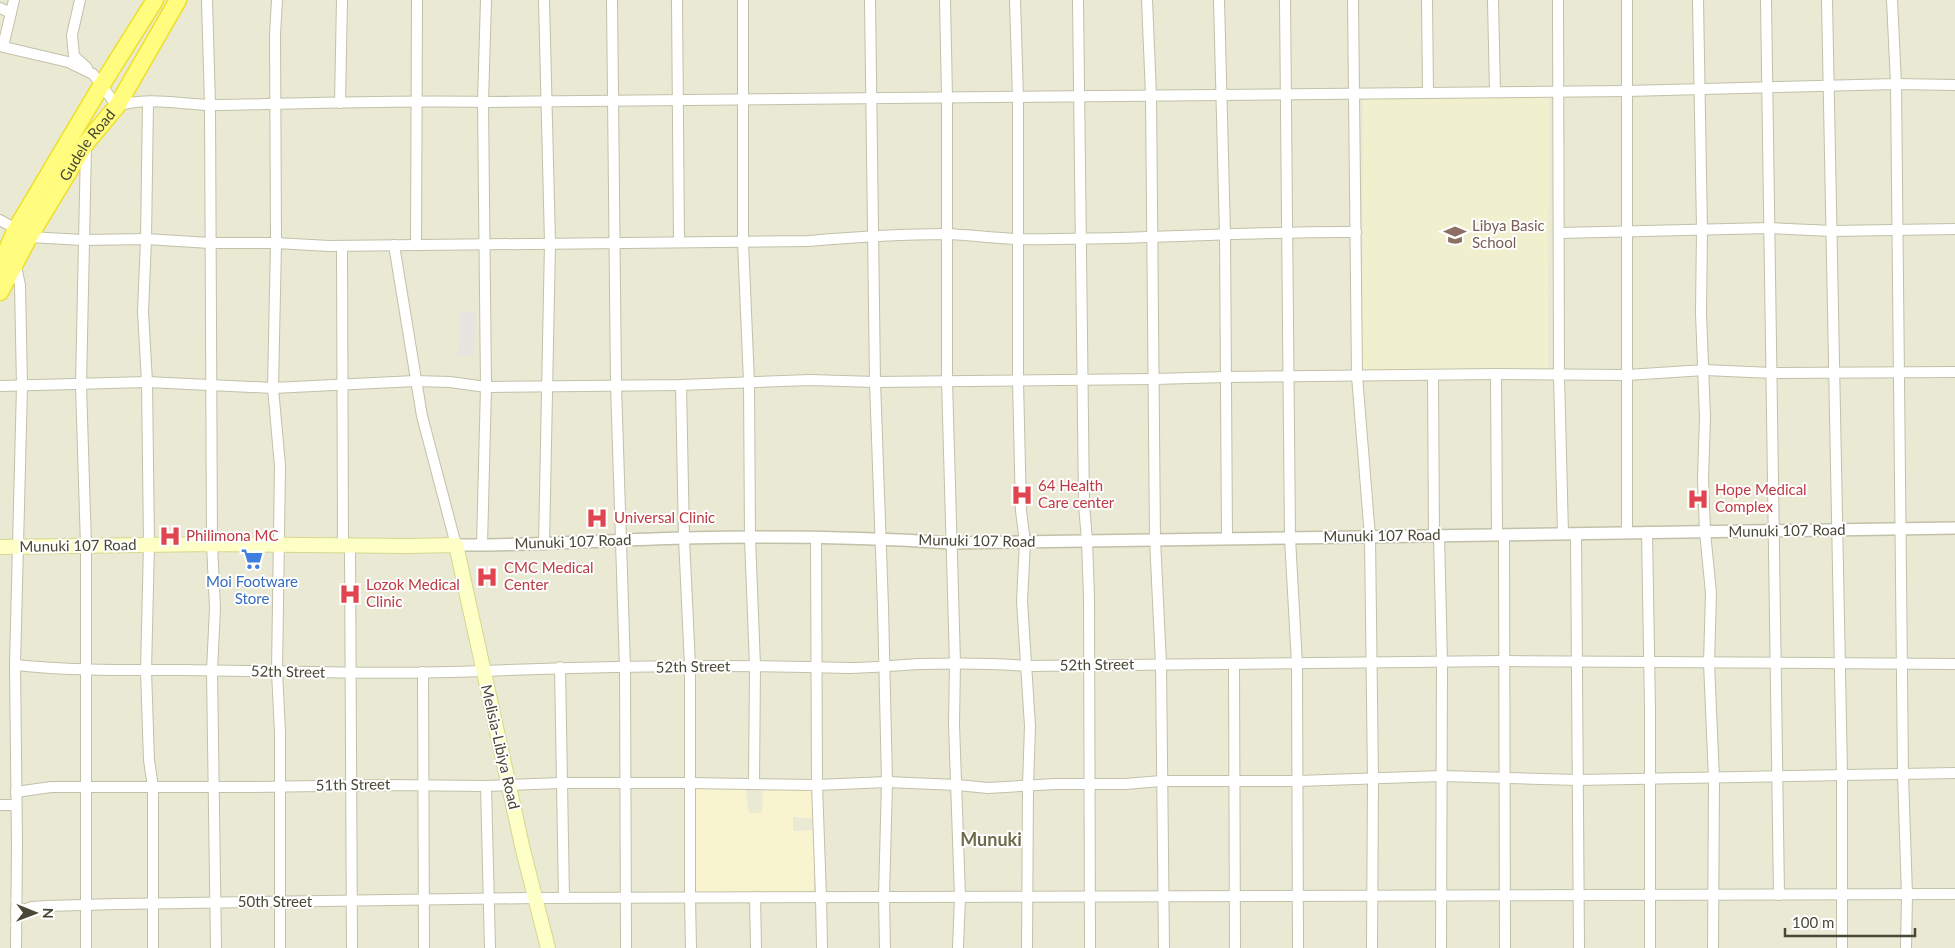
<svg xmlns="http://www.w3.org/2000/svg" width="1955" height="948" font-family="Lato,sans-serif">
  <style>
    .residential { fill: #eae9d4 }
    .commercial { fill: #f9f4d0 }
    .education { fill: #f0f0cf }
    .parking { fill: #e6e5df }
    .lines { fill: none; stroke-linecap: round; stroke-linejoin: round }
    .minor-casing { stroke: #c2c1a8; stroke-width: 12 }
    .tertiary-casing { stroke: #c2c1a8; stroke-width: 14 }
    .secondary-casing { stroke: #d5d790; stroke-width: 16 }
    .trunk-casing { stroke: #efdf27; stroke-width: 19 }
    .minor { stroke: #fff; stroke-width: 10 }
    .tertiary { stroke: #fff; stroke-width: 11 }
    .secondary { stroke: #fdffc7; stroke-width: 14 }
    .trunk { stroke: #fffc7f; stroke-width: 16 }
    .labels { text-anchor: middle; stroke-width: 4; stroke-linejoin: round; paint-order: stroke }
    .street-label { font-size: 15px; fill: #494735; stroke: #fff }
    .education-label { font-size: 15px; fill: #785e54; stroke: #fff; text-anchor: start }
    .health-label { font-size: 15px; fill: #be3a42; stroke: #fff; text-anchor: start }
    .shop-label { font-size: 15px; fill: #366cbe; stroke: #fff }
    .quarter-label { font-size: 18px; font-weight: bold; fill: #6e6a4b; stroke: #fff }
  </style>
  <rect width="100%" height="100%" fill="#f5f5e7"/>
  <rect class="residential" x="0" y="0" width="1955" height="948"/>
  <polygon class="commercial" points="693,784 745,785 749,813 762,813 763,785 817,789 816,819 793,817 793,831 815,830 813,903 773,903 774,897 690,899"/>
  <polygon class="education" points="1363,97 1549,98 1548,373 1362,373"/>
  <polygon class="parking" points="460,312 476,312 474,356 458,356"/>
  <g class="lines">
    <g class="minor-casing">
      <g id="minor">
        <polyline points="80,0 72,35 74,56 87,68"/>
        <polyline points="207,0 210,105 212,544 215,608 212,671 216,948"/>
        <polyline points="277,0 275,35 276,243 273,388 280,466 277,672 280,732 280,948"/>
        <polyline points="544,0 550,243 544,544"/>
        <polyline points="612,0 616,385 625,667 626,948"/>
        <polyline points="677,0 679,242"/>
        <polyline points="743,0 743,242 749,382 750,538 755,666 754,784"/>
        <polyline points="870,0 875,382 883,607 887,782 884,897 885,948"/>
        <polyline points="945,0 947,97 947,381 955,663 954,724 960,897 958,948"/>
        <polyline points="1015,0 1018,97 1018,381 1021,511 1025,542 1022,601 1030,726 1028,785 1027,948"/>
        <polyline points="1078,0 1084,505 1087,540 1089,598 1090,948"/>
        <polyline points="1147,0 1151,95 1155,539 1161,664 1164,948"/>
        <polyline points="1219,0 1225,234 1227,539"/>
        <polyline points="1285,0 1290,538 1297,664 1298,948"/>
        <polyline points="1353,0 1357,376 1370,537 1373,779 1372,948"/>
        <polyline points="1427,0 1428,92"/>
        <polyline points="1493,0 1495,92"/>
        <polyline points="1558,0 1559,376 1563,534"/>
        <polyline points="1698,0 1702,230 1701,313 1705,417 1703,479 1705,532 1711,593 1709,663 1714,779 1713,948"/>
        <polyline points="1766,0 1779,895"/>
        <polyline points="1827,0 1842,775 1842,948"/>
        <polyline points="1892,0 1896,84 1903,775 1907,895 1906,948"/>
        <polyline points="0,8 11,13"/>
        <path d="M0,46L68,62L93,74L117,106C148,96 183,105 215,105C305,104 394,100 483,102L1627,91L1896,84L1955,85"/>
        <polyline points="3,46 14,0"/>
        <polyline points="148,102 146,239 143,312 147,382 149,544 146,671 149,760 153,787 153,948"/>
        <polyline points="340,103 342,0"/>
        <polyline points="86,147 81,385 86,546 86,948"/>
        <polyline points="0,220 16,229"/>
        <polyline points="1560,233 1770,228 1832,231 1955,229"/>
        <path d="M29,237L83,240L146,239L210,243H276L329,246L809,241C855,237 900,234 946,234C970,235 994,238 1018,239C1130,241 1243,231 1356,232"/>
        <polyline points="394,245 422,416 456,545"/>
        <polyline points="416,245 417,0"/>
        <polyline points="342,246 343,545"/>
        <polyline points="15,262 20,285 22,386 15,665 17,844 16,948"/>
        <polyline points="1496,374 1497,535"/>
        <polyline points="1433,375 1434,536"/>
        <polyline points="681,385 684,538 690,666 690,898 691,948"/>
        <polyline points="0,386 147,382 273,388 415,381 450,382 486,387 681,385 810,380 875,382 1154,379 1226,377 1496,374 1627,375 1705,370 1772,373 1955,372"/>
        <polyline points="1647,532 1650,710 1650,948"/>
        <polyline points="1627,533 1627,0"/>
        <polyline points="1576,534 1579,948"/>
        <polyline points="1504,535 1505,948"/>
        <polyline points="1439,536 1442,662 1441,948"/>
        <polyline points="816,538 817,785 821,897 822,948"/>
        <polyline points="482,545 486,387 483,102 486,0"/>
        <polyline points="350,546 352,948"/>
        <polyline points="1234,664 1235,948"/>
        <path d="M15,665C71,671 127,670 183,670C283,671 383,675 483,671C605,666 727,664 849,668C872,668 896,665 920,664C956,663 991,663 1026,666L1505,661L1955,664"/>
        <polyline points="560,667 564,898"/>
        <polyline points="423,672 424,948"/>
        <polyline points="486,786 490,948"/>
        <polyline points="16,792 51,787 248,787 388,785 486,786 560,783 690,783 817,785 887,782 957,785 988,788 1055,784 1125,784 1161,781 1298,781 1442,776 1578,780 1955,773"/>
        <polyline points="0,805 16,805"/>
        <polyline points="755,897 756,948"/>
        <polyline points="16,912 32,907 47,906 118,904 534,898 1955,894"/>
      </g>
    </g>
    <g class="tertiary-casing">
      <path id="tertiary" d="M456,545C531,546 607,540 683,538C772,536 862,537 951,543L1955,528"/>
    </g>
    <g class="secondary-casing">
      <polyline id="secondary" points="0,547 212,544 409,546 456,545 523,850 548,948"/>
    </g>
    <g class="trunk-casing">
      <g id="trunk">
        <polyline points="0,266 16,229 101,86 155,0"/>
        <path id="s1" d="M0,292L29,237L86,143L117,106L178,0"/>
      </g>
    </g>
    <use href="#minor" class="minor"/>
    <use href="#tertiary" class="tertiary"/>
    <use href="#secondary" class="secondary"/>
    <use href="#trunk" class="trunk"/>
  </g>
  <defs>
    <g id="school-bare" transform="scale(1.725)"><path d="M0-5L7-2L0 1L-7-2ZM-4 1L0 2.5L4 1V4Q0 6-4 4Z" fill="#8d6e63" stroke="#fff" stroke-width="2.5" paint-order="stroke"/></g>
    <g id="hospital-bare" transform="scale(1.725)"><path d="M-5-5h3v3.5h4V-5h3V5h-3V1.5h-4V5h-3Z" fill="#e0444e" stroke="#fff" stroke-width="2.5" paint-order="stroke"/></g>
    <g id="supermarket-bare" transform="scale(1.725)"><path d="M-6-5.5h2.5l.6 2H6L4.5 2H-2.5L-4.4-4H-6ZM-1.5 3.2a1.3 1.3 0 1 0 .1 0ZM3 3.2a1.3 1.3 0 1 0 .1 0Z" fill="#3f7fe0" stroke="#fff" stroke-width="2.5" paint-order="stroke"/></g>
  </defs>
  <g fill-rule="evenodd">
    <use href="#school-bare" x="1455" y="235"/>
    <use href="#hospital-bare" x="1022" y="495"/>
    <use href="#hospital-bare" x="1698" y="499"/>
    <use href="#hospital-bare" x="597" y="518"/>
    <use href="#hospital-bare" x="170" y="536"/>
    <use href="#supermarket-bare" x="252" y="559"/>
    <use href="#hospital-bare" x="487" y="577"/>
    <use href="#hospital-bare" x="350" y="594"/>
  </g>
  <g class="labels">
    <g class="street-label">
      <text dy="5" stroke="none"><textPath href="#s1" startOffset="171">Gudele Road</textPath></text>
      <text transform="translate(1787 531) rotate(-1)" y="5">Munuki 107 Road</text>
      <text transform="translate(1382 536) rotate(-1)" y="5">Munuki 107 Road</text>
      <text transform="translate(977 541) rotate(1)" y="5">Munuki 107 Road</text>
      <text transform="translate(573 542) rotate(-2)" y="5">Munuki 107 Road</text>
      <text transform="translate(78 546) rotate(-1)" y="5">Munuki 107 Road</text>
      <text transform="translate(1097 665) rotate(-1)" y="5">52th Street</text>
      <text transform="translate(693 667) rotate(-1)" y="5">52th Street</text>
      <text transform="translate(288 672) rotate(1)" y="5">52th Street</text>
      <text transform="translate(500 747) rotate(77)" y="5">Melisia-Libiya Road</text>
      <text transform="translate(353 785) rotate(-1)" y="5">51th Street</text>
      <text x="275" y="907">50th Street</text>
    </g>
    <g class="education-label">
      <text x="1472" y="231">Libya Basic<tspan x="1472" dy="17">School</tspan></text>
    </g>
    <g class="health-label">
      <text x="1038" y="491">64 Health<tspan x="1038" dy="17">Care center</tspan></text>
      <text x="1715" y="495">Hope Medical<tspan x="1715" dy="17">Complex</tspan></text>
      <text x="614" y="523">Universal Clinic</text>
      <text x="186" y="541">Philimona MC</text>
      <text x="504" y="573">CMC Medical<tspan x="504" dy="17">Center</tspan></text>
      <text x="366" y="590">Lozok Medical<tspan x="366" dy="17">Clinic</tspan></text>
    </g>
    <g class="shop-label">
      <text x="252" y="587">Moi Footware<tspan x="252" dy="17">Store</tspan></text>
    </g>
    <g class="quarter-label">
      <text x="991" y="846">Munuki</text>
    </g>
  </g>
  <g transform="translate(35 913) rotate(91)" stroke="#ffffff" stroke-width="4" paint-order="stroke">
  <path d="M0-4L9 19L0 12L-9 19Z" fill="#494735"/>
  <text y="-8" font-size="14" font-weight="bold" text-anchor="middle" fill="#494735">N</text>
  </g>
  <path d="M1785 928v8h130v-8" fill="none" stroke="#494735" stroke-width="2.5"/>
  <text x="1792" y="928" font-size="15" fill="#494735" stroke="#ffffff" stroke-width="4" paint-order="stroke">100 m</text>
</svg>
